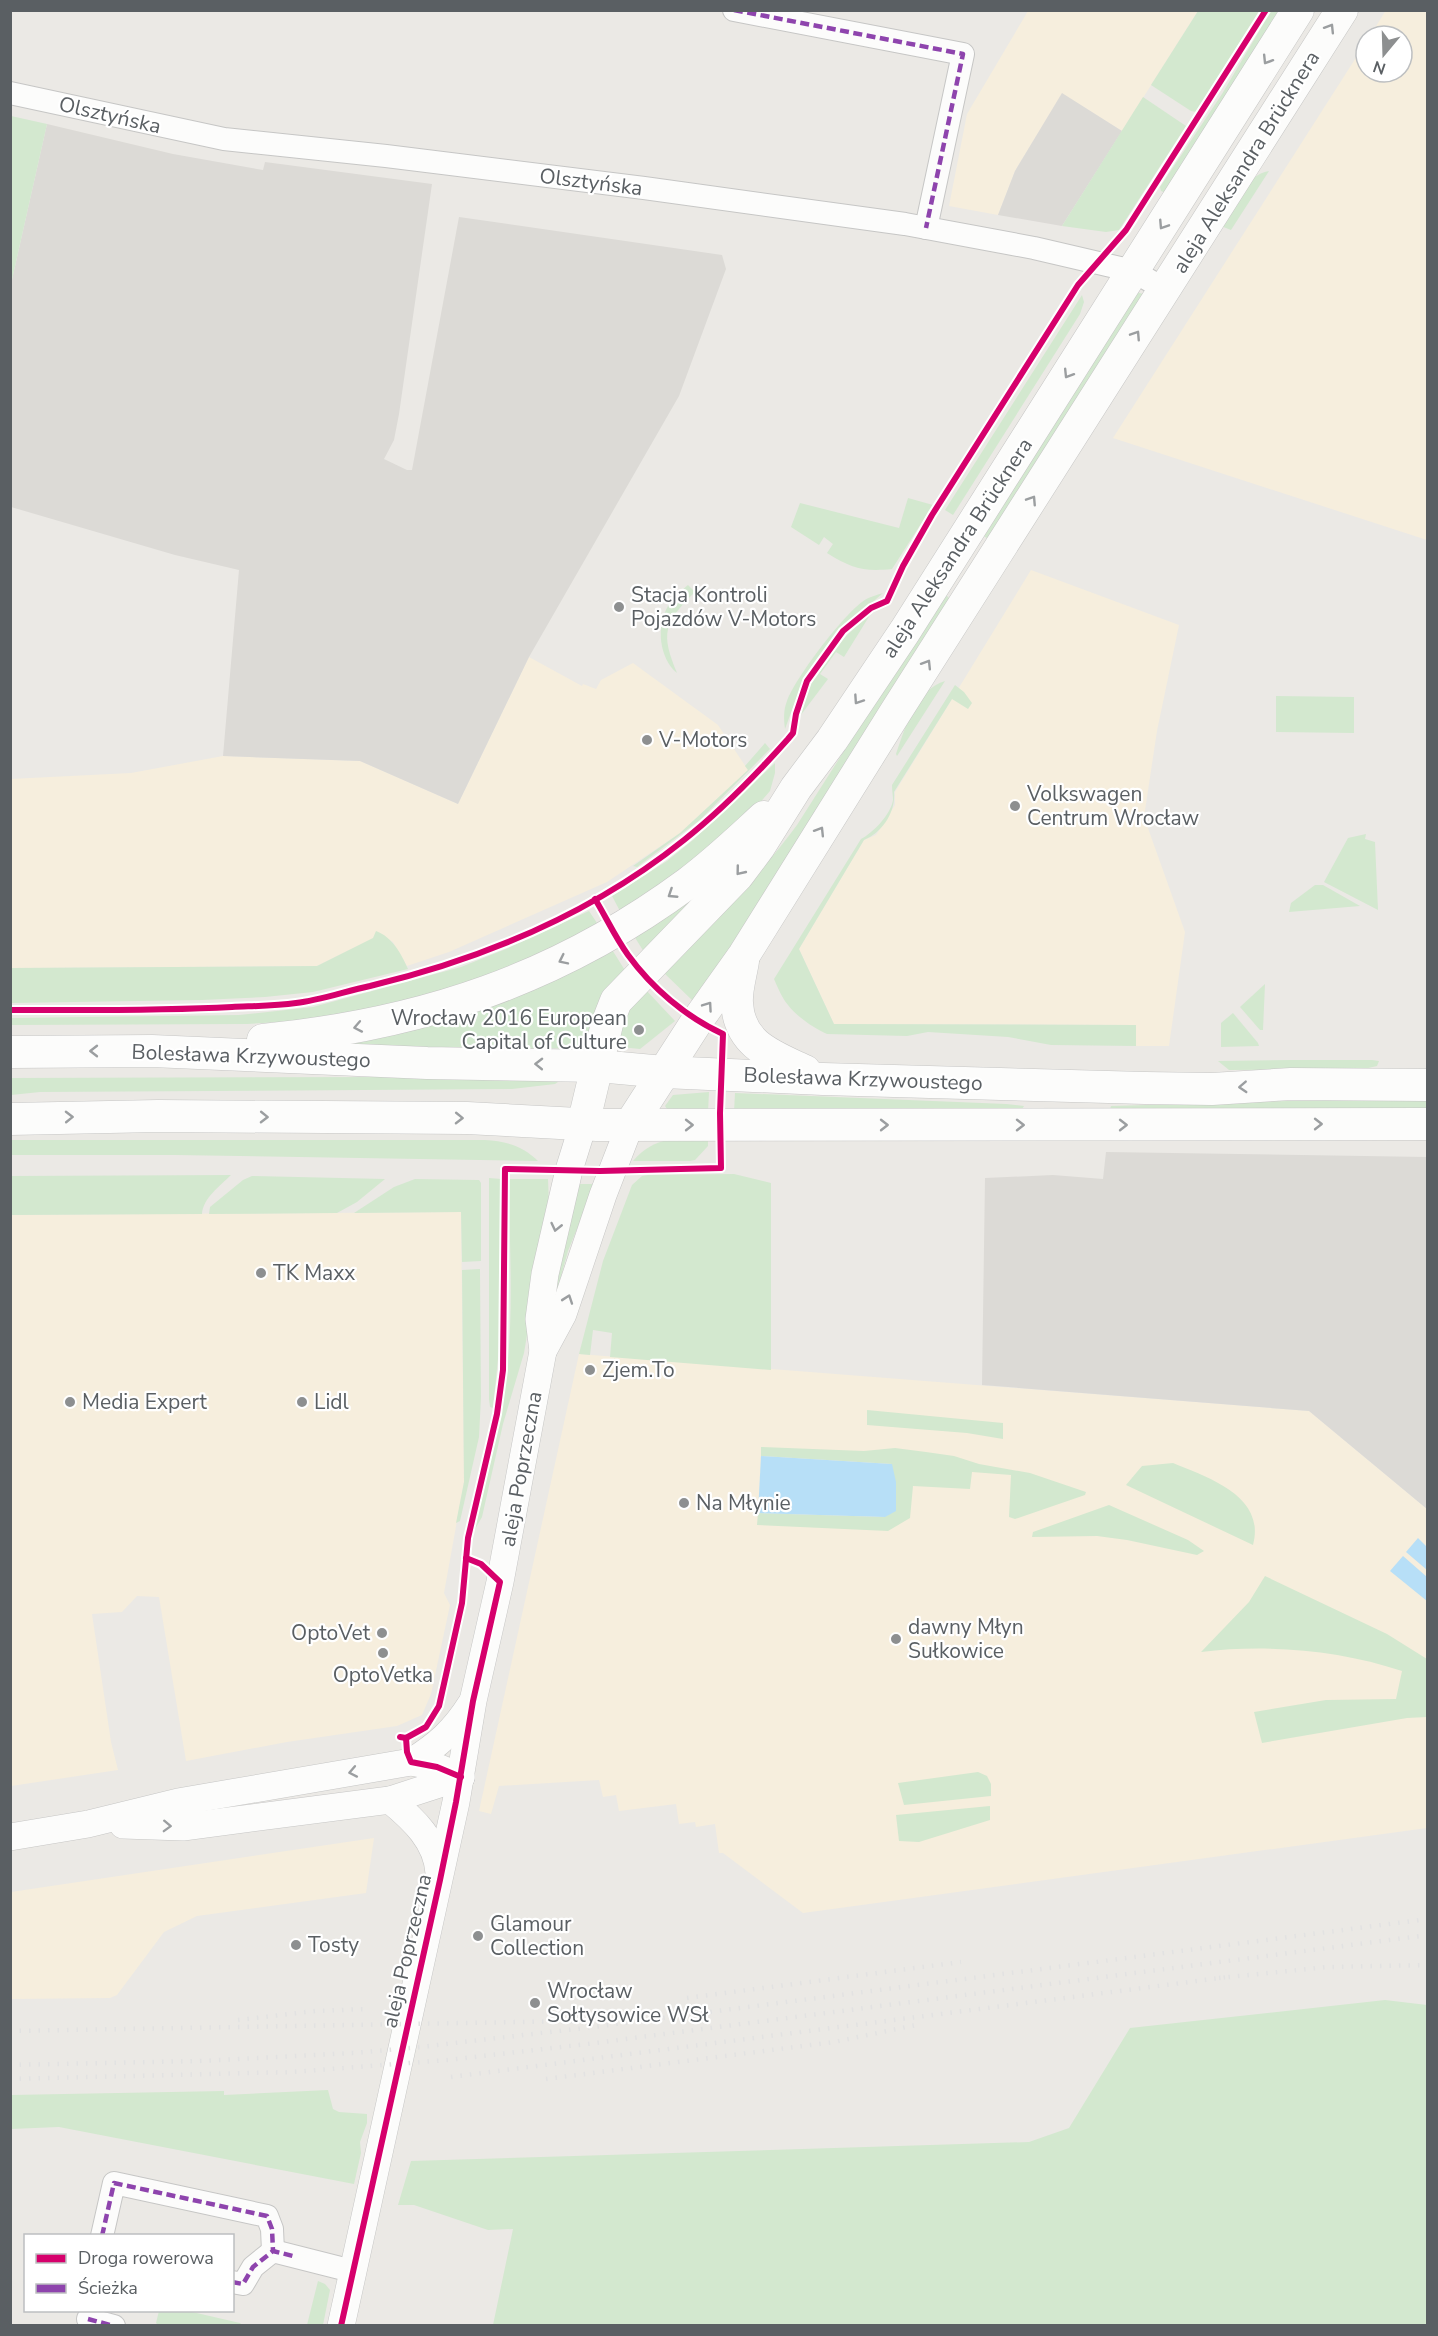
<svg xmlns="http://www.w3.org/2000/svg" width="1438" height="2336" font-family="'Nunito Sans',sans-serif">
  <style>
    .commercial { fill: #f6eedd }
    .industrial { fill: #dcdad6 }
    .green { fill: #d3e8cf }
    .water { fill: #b7dff7 }
    .lines { fill: none; stroke-linecap: round; stroke-linejoin: round }
    .minor-casing { stroke: #c6c6c5; stroke-width: 24 }
    .tertiary-casing { stroke: #c6c6c5; stroke-width: 28 }
    .secondary-casing { stroke: #c6c6c5; stroke-width: 33 }
    .minor { stroke: #fcfcfb; stroke-width: 22 }
    .tertiary { stroke: #fcfcfb; stroke-width: 27 }
    .secondary { stroke: #fcfcfb; stroke-width: 32 }
    .rail { stroke: #e2e2e2; stroke-width: 4.5; stroke-dasharray: 1.5 8; stroke-linecap: butt }
    .quiet { stroke: #8e44ad; stroke-width: 4.5; stroke-dasharray: 9 4.5; stroke-linecap: butt }
    .cycleway-casing { stroke: #fff; stroke-width: 10 }
    .cycleway { stroke: #d6006c; stroke-width: 6 }
    .oneway { stroke: #9b9ea0 }
    .poi-dot { fill: #8d8f90; stroke: #fff; stroke-width: 2 }
    .labels { text-anchor: middle; stroke-width: 4.5; stroke-linejoin: round; paint-order: stroke }
    .street-label { font-size: 21px; fill: #5a5f63; stroke: #fff }
    .poi-label { font-size: 21px; fill: #5a5f63; stroke: #fff; text-anchor: start }
  </style>
  <rect width="100%" height="100%" fill="#ebe9e5"/>
  <g class="commercial">
    <polygon points="1386,10 1427,11 1427,540 1113,438 1366,42 1366,72 1402,72 1402,36 1370,36"/>
    <polygon points="1028,11 1198,11 1122,131 1062,94 1015,171 998,215 949,206 967,114"/>
    <polygon points="1031,570 1179,625 1157,731 1144,817 1185,932 1169,1046 1136,1046 1135,1025 834,1024 799,949 864,840 876,835 895,805 895,792"/>
    <polygon points="529,657 582,686 583,684 596,689 601,680 633,663 718,725 748,770 680,833 607,882 449,952 407,966 393,942 376,932 374,938 317,966 11,968 10,779 131,773 223,756 360,761 458,804"/>
    <polygon points="461,1212 464,1482 444,1593 450,1605 431,1694 422,1715 397,1726 287,1742 186,1761 159,1597 137,1596 122,1612 92,1614 111,1742 118,1770 11,1786 10,1215"/>
    <polygon points="579,1354 1309,1411 1427,1509 1427,1828 803,1913 723,1853 719,1853 715,1824 696,1827 695,1822 679,1824 676,1804 619,1811 616,1795 603,1797 599,1780 499,1786 491,1814 479,1811"/>
    <polygon points="374,1838 366,1893 197,1916 164,1932 117,1995 110,1998 11,1999 11,1892"/>
  </g>
  <g class="industrial">
    <polygon points="1062,93 1122,131 1062,226 998,215 1015,171"/>
    <polygon points="47,124 173,154 263,170 265,162 432,184 399,414 394,440 384,459 407,470 412,470 459,217 722,255 726,269 679,396 529,657 458,804 360,761 223,756 239,570 175,555 11,507 11,284"/>
    <polygon points="1106,1152 1427,1157 1427,1509 1309,1411 982,1385 985,1178 1053,1175 1103,1179"/>
  </g>
  <g class="green">
    <polygon points="1198,11 1259,11 1196,112 1191,111 1151,85"/>
    <polygon points="1271,11 1282,11 1166,193 1161,191 1160,187 1222,94"/>
    <polygon points="1143,97 1186,126 1119,230 1106,232 1062,226"/>
    <polygon points="11,116 47,124 11,284 10,116"/>
    <path d="M1269,171L1231,230L1221,226C1232,208 1246,174 1269,171Z"/>
    <polygon points="1136,292 1143,294 990,540 982,535"/>
    <polygon points="1082,295 1084,302 1080,314 953,515 945,510"/>
    <path d="M908,498L933,505L892,569C863,572 851,568 827,553L833,544L824,537L819,545L791,527L800,503L899,528Z"/>
    <path d="M688,585L695,592C663,623 661,634 677,673C659,658 656,626 668,606C673,598 681,591 688,585Z"/>
    <path d="M883,593L836,634L827,646L803,680L785,729C784,720 783,711 787,701C796,677 841,618 862,602C868,597 877,595 883,593Z"/>
    <path d="M946,595L950,599L731,948L693,1001L663,972C710,925 757,879 797,825L942,597Z"/>
    <path d="M870,615L844,657L836,652L820,674L828,679L797,720C801,710 803,699 807,689C820,661 846,634 870,615Z"/>
    <path d="M945,681L897,756L896,754C905,729 915,690 945,681Z"/>
    <path d="M955,685L964,692L972,703L968,709L952,699L894,792C896,812 882,833 864,840L799,949L834,1024L1136,1025V1046L1051,1045L1008,1037L928,1032L907,1036L827,1034C815,1029 796,1016 788,1005C782,998 778,988 774,979L861,839C873,833 891,814 893,800C893,796 892,790 892,785Z"/>
    <polygon points="1276,696 1354,697 1354,733 1276,732"/>
    <polygon points="765,743 770,749 700,820 637,867 633,866 680,833 748,770 745,766"/>
    <polygon points="775,763 775,773 770,791 752,812 716,843 621,913 612,896 667,861 693,840"/>
    <polygon points="1366,834 1365,839 1375,842 1378,910 1324,882 1348,838"/>
    <polygon points="1315,885 1323,885 1360,906 1289,912 1291,903"/>
    <polygon points="701,892 644,952 634,936"/>
    <polygon points="589,911 599,926 523,964 409,1003 296,1021 247,1024 11,1025 11,1018 239,1015 313,1007 461,967 506,949"/>
    <path d="M376,931C392,937 401,953 408,969L313,992L265,997L202,1000L11,1003V968L317,966L373,938Z"/>
    <polygon points="611,948 626,972 585,1048 462,1049 330,1045"/>
    <polygon points="1265,984 1263,1030 1260,1030 1240,1007"/>
    <path d="M645,989L675,1021L640,1049L620,1047C617,1026 631,1004 645,989Z"/>
    <polygon points="1233,1013 1258,1043 1259,1046 1221,1047 1221,1023"/>
    <polygon points="1292,1060 1372,1060 1379,1061 1377,1066 1364,1069 1229,1070 1218,1061"/>
    <polygon points="396,1077 556,1079 558,1082 555,1084 512,1089 40,1092 11,1095 11,1078"/>
    <polygon points="709,1092 708,1112 683,1112 667,1109 665,1106 673,1095"/>
    <polygon points="735,1093 1006,1104 1024,1106 1021,1111 734,1112"/>
    <polygon points="1428,1097 1427,1110 1110,1110 1111,1106"/>
    <path d="M671,1139H708V1146L695,1160L690,1161H633C644,1148 654,1143 671,1139Z"/>
    <path d="M11,1140H485C506,1141 523,1146 538,1161L175,1155H11Z"/>
    <polygon points="734,1174 771,1183 771,1370 610,1357 612,1333 593,1330 590,1355 579,1354 603,1261 632,1185 642,1176 648,1175"/>
    <path d="M231,1175C220,1186 203,1198 202,1214L11,1215V1176Z"/>
    <polygon points="252,1176 385,1179 357,1202 337,1213 209,1214 210,1207 243,1180"/>
    <polygon points="489,1178 501,1179 499,1349 493,1408 490,1407 489,1399"/>
    <polygon points="415,1179 479,1180 481,1183 481,1261 462,1262 461,1212 354,1213 394,1187"/>
    <path d="M509,1179H548L549,1205L524,1353L503,1424L482,1517L474,1531C487,1477 501,1423 507,1368C514,1306 509,1242 509,1179Z"/>
    <polygon points="574,1184 595,1184 568,1251 552,1309"/>
    <polygon points="480,1269 481,1397 479,1437 460,1521 456,1523 464,1482 462,1270"/>
    <polygon points="867,1410 1003,1423 1003,1439 967,1433 867,1425"/>
    <polygon points="761,1447 864,1451 895,1448 926,1452 954,1456 979,1464 1030,1473 1086,1492 1085,1495 1015,1519 1009,1517 1011,1475 972,1472 970,1489 913,1486 910,1518 888,1531 757,1525 758,1513 885,1517 892,1464 761,1456"/>
    <path d="M1173,1463C1209,1478 1266,1496 1253,1545L1126,1485L1142,1466Z"/>
    <polygon points="1109,1505 1188,1540 1204,1551 1197,1555 1127,1540 1097,1536 1032,1537 1033,1532"/>
    <path d="M1265,1576L1387,1634L1427,1659V1717L1407,1718L1262,1743L1254,1712L1326,1700L1396,1699L1402,1671C1339,1650 1267,1644 1201,1652L1249,1602Z"/>
    <polygon points="978,1772 987,1776 991,1784 991,1796 904,1805 898,1783"/>
    <polygon points="990,1806 990,1820 919,1842 899,1841 896,1815"/>
    <polygon points="1385,2000 1427,2005 1427,2325 493,2325 513,2229 488,2230 414,2205 398,2205 411,2161 1029,2142 1069,2128 1130,2028"/>
    <polygon points="328,2090 333,2109 339,2112 367,2114 367,2123 360,2142 361,2153 354,2184 59,2127 11,2129 11,2095 224,2091 224,2095"/>
    <polygon points="318,2281 325,2284 330,2290 323,2325 307,2325"/>
    <polygon points="188,2311 240,2323 242,2325 159,2326 156,2323 159,2311"/>
  </g>
  <g class="water">
    <polygon points="761,1456 892,1464 896,1482 896,1511 885,1517 758,1513"/>
    <polygon points="1418,1538 1427,1547 1427,1570 1406,1552"/>
    <polygon points="1403,1556 1427,1577 1427,1601 1390,1571"/>
  </g>
  <g class="lines">
    <g class="minor-casing">
      <g id="minor">
        <polyline points="734,10 963,54 926,228"/>
        <polyline points="10,93 224,139 386,156 644,188 905,224 1034,248 1107,265 1133,271 1166,290"/>
        <polyline points="102,2236 114,2183 267,2216 272,2229 273,2251"/>
        <polyline points="232,2282 243,2284 253,2267 273,2251 352,2271"/>
        <polyline points="88,2319 114,2326"/>
      </g>
    </g>
    <g class="tertiary-casing">
      <g id="tertiary">
        <polyline points="543,1351 539,1319 545,1274 569,1170 583,1125"/>
        <path d="M411,1762C438,1745 454,1731 471,1704"/>
        <path d="M390,1800C413,1819 437,1841 439,1873"/>
        <polyline points="123,1825 183,1827 390,1800 461,1777"/>
        <polyline points="10,1837 88,1824 178,1802 411,1762 437,1767 461,1777"/>
        <polyline points="341,2326 456,1802 473,1701 500,1582 543,1351 563,1314 603,1195 630,1125"/>
      </g>
    </g>
    <g class="secondary-casing">
      <g id="secondary">
        <path d="M743,961C741,974 736,990 737,1003C739,1045 773,1056 805,1071"/>
        <path d="M263,1040C423,1024 558,979 688,883C715,863 739,840 764,817"/>
        <polyline points="10,1052 152,1051 427,1063 598,1066 664,1072 823,1079 1145,1088 1212,1089 1291,1084 1428,1085"/>
        <polyline points="10,1119 158,1116 467,1118 597,1125 1428,1124"/>
        <polyline points="583,1125 607,1024 616,1001 738,875 759,847 796,788 832,740 905,631 1298,10"/>
        <polyline points="630,1125 697,1021 744,955 895,713 1342,10"/>
      </g>
    </g>
    <use href="#minor" class="minor"/>
    <use href="#tertiary" class="tertiary"/>
    <use href="#secondary" class="secondary"/>
    <g class="rail">
      <polyline points="1219,1978 1328,1967 1428,1965"/>
      <polyline points="687,1998 961,1962"/>
      <polyline points="238,2020 315,2011 367,2009"/>
      <polyline points="10,2031 578,2021"/>
      <polyline points="10,2065 199,2061 354,2053 420,2047 593,2027 1428,1919"/>
      <polyline points="451,2077 1228,1977"/>
      <polyline points="10,2079 292,2072 448,2060 587,2044 1428,1935"/>
      <polyline points="546,2079 834,2042 916,2025"/>
    </g>
    <g class="quiet">
      <polyline points="734,10 963,54 926,228"/>
      <polyline points="102,2236 114,2183 267,2216 272,2229 273,2251"/>
      <polyline points="232,2282 243,2284 253,2267 273,2251 293,2256"/>
      <polyline points="88,2319 114,2326"/>
    </g>
    <g class="cycleway-casing">
      <g id="cycleway">
        <path d="M10,1010C84,1010 158,1011 232,1007C253,1006 275,1006 296,1003C320,1000 346,991 370,986C483,959 593,913 684,840C722,810 756,775 788,739L793,733L796,714L807,681L843,631L871,608L887,601L903,566L932,515L1078,285L1126,230L1266,10"/>
        <path d="M400,1737L406,1738L426,1727L439,1706L462,1603L468,1538L497,1414L503,1370L505,1169L600,1171L721,1168L720,1113L723,1034C686,1017 652,988 628,955C615,937 606,917 595,899"/>
        <polyline points="406,1738 407,1752 411,1762 437,1767 461,1777"/>
        <polyline points="341,2326 440,1880 456,1802 473,1701 500,1582 481,1564 466,1558"/>
      </g>
    </g>
    <use href="#cycleway" class="cycleway"/>
  </g>
  <defs><path id="oneway-chevron" d="M-2-3.5L2.5 0L-2 3.5" fill="none" stroke-width="1.6" stroke-linecap="round" stroke-linejoin="round" transform="scale(1.5)"/></defs>
  <g class="oneway">
    <use href="#oneway-chevron" transform="translate(1330 28) rotate(-58)"/>
    <use href="#oneway-chevron" transform="translate(1267 60) rotate(122)"/>
    <use href="#oneway-chevron" transform="translate(1163 225) rotate(123)"/>
    <use href="#oneway-chevron" transform="translate(1136 335) rotate(-57)"/>
    <use href="#oneway-chevron" transform="translate(1068 374) rotate(122)"/>
    <use href="#oneway-chevron" transform="translate(1032 500) rotate(-57)"/>
    <use href="#oneway-chevron" transform="translate(927 664) rotate(-58)"/>
    <use href="#oneway-chevron" transform="translate(858 700) rotate(124)"/>
    <use href="#oneway-chevron" transform="translate(820 831) rotate(-58)"/>
    <use href="#oneway-chevron" transform="translate(740 871) rotate(129)"/>
    <use href="#oneway-chevron" transform="translate(672 894) rotate(147)"/>
    <use href="#oneway-chevron" transform="translate(563 960) rotate(154)"/>
    <use href="#oneway-chevron" transform="translate(708 1006) rotate(-55)"/>
    <use href="#oneway-chevron" transform="translate(358 1027) rotate(169)"/>
    <use href="#oneway-chevron" transform="translate(94 1051) rotate(180)"/>
    <use href="#oneway-chevron" transform="translate(539 1064) rotate(-179)"/>
    <use href="#oneway-chevron" transform="translate(1243 1087) rotate(177)"/>
    <use href="#oneway-chevron" transform="translate(69 1117) rotate(-1)"/>
    <use href="#oneway-chevron" transform="translate(264 1117) rotate(1)"/>
    <use href="#oneway-chevron" transform="translate(459 1118) rotate(1)"/>
    <use href="#oneway-chevron" transform="translate(1318 1124)"/>
    <use href="#oneway-chevron" transform="translate(689 1125)"/>
    <use href="#oneway-chevron" transform="translate(884 1125)"/>
    <use href="#oneway-chevron" transform="translate(1020 1125)"/>
    <use href="#oneway-chevron" transform="translate(1123 1125)"/>
    <use href="#oneway-chevron" transform="translate(556 1227) rotate(103)"/>
    <use href="#oneway-chevron" transform="translate(568 1299) rotate(-71)"/>
    <use href="#oneway-chevron" transform="translate(353 1772) rotate(169)"/>
    <use href="#oneway-chevron" transform="translate(167 1826) rotate(2)"/>
  </g>
  <g class="poi-dot">
    <circle cx="619" cy="607" r="6"/>
    <circle cx="647" cy="740" r="6"/>
    <circle cx="1015" cy="806" r="6"/>
    <circle cx="639" cy="1030" r="6"/>
    <circle cx="261" cy="1273" r="6"/>
    <circle cx="590" cy="1370" r="6"/>
    <circle cx="70" cy="1402" r="6"/>
    <circle cx="302" cy="1402" r="6"/>
    <circle cx="684" cy="1503" r="6"/>
    <circle cx="382" cy="1633" r="6"/>
    <circle cx="896" cy="1639" r="6"/>
    <circle cx="383" cy="1653" r="6"/>
    <circle cx="478" cy="1936" r="6"/>
    <circle cx="296" cy="1945" r="6"/>
    <circle cx="535" cy="2003" r="6"/>
  </g>
  <g class="labels">
    <g class="street-label">
      <text transform="translate(110 115) rotate(13)" y="7">Olsztyńska</text>
      <text transform="translate(1246 162) rotate(-58)" y="7">aleja Aleksandra Brücknera</text>
      <text transform="translate(591 182) rotate(7)" y="7">Olsztyńska</text>
      <text transform="translate(957 548) rotate(-57)" y="7">aleja Aleksandra Brücknera</text>
      <text transform="translate(251 1056) rotate(2)" y="7">Bolesława Krzywoustego</text>
      <text transform="translate(863 1079) rotate(2)" y="7">Bolesława Krzywoustego</text>
      <text transform="translate(521 1469) rotate(-80)" y="7">aleja Poprzeczna</text>
      <text transform="translate(407 1951) rotate(-77)" y="7">aleja Poprzeczna</text>
    </g>
    <g class="poi-label">
      <text x="631" y="602">Stacja Kontroli<tspan x="631" dy="24">Pojazdów V-Motors</tspan></text>
      <text x="659" y="747">V-Motors</text>
      <text x="1027" y="801">Volkswagen<tspan x="1027" dy="24">Centrum Wrocław</tspan></text>
      <text x="627" y="1025" text-anchor="end">Wrocław 2016 European<tspan x="627" dy="24">Capital of Culture</tspan></text>
      <text x="273" y="1280">TK Maxx</text>
      <text x="602" y="1377">Zjem.To</text>
      <text x="82" y="1409">Media Expert</text>
      <text x="314" y="1409">Lidl</text>
      <text x="696" y="1510">Na Młynie</text>
      <text x="908" y="1634">dawny Młyn<tspan x="908" dy="24">Sułkowice</tspan></text>
      <text x="370" y="1640" text-anchor="end">OptoVet</text>
      <text x="383" y="1682" text-anchor="middle">OptoVetka</text>
      <text x="490" y="1931">Glamour<tspan x="490" dy="24">Collection</tspan></text>
      <text x="308" y="1952">Tosty</text>
      <text x="547" y="1998">Wrocław<tspan x="547" dy="24">Sołtysowice WSł</tspan></text>
    </g>
  </g>
  <rect width="1438" height="2336" fill="none" stroke="#5a5f63" stroke-width="24"/>
  <rect x="24" y="2234" width="210" height="78" fill="#ffffff" stroke="#bdbfc1" stroke-width="1.5"/>
  <rect x="36" y="2254" width="30" height="9" fill="#d6006c" stroke="#bdbfc1" stroke-width="1.5"/>
  <text x="78" y="2264" font-size="18" fill="#5a5f63">Droga rowerowa</text>
  <rect x="36" y="2284" width="30" height="9" fill="#8e44ad" stroke="#bdbfc1" stroke-width="1.5"/>
  <text x="78" y="2294" font-size="18" fill="#5a5f63">Ścieżka</text>
  <g transform="translate(1384 54) rotate(199)"><circle r="28" fill="#ffffff" stroke="#bdbfc1" stroke-width="1.5"/>
  <path d="M0-4.5L10 22L0 15L-10 22Z" fill="#8d8f90"/>
  <text y="-9" font-size="16" font-weight="bold" text-anchor="middle" fill="#5a5f63">N</text>
  </g>
</svg>
